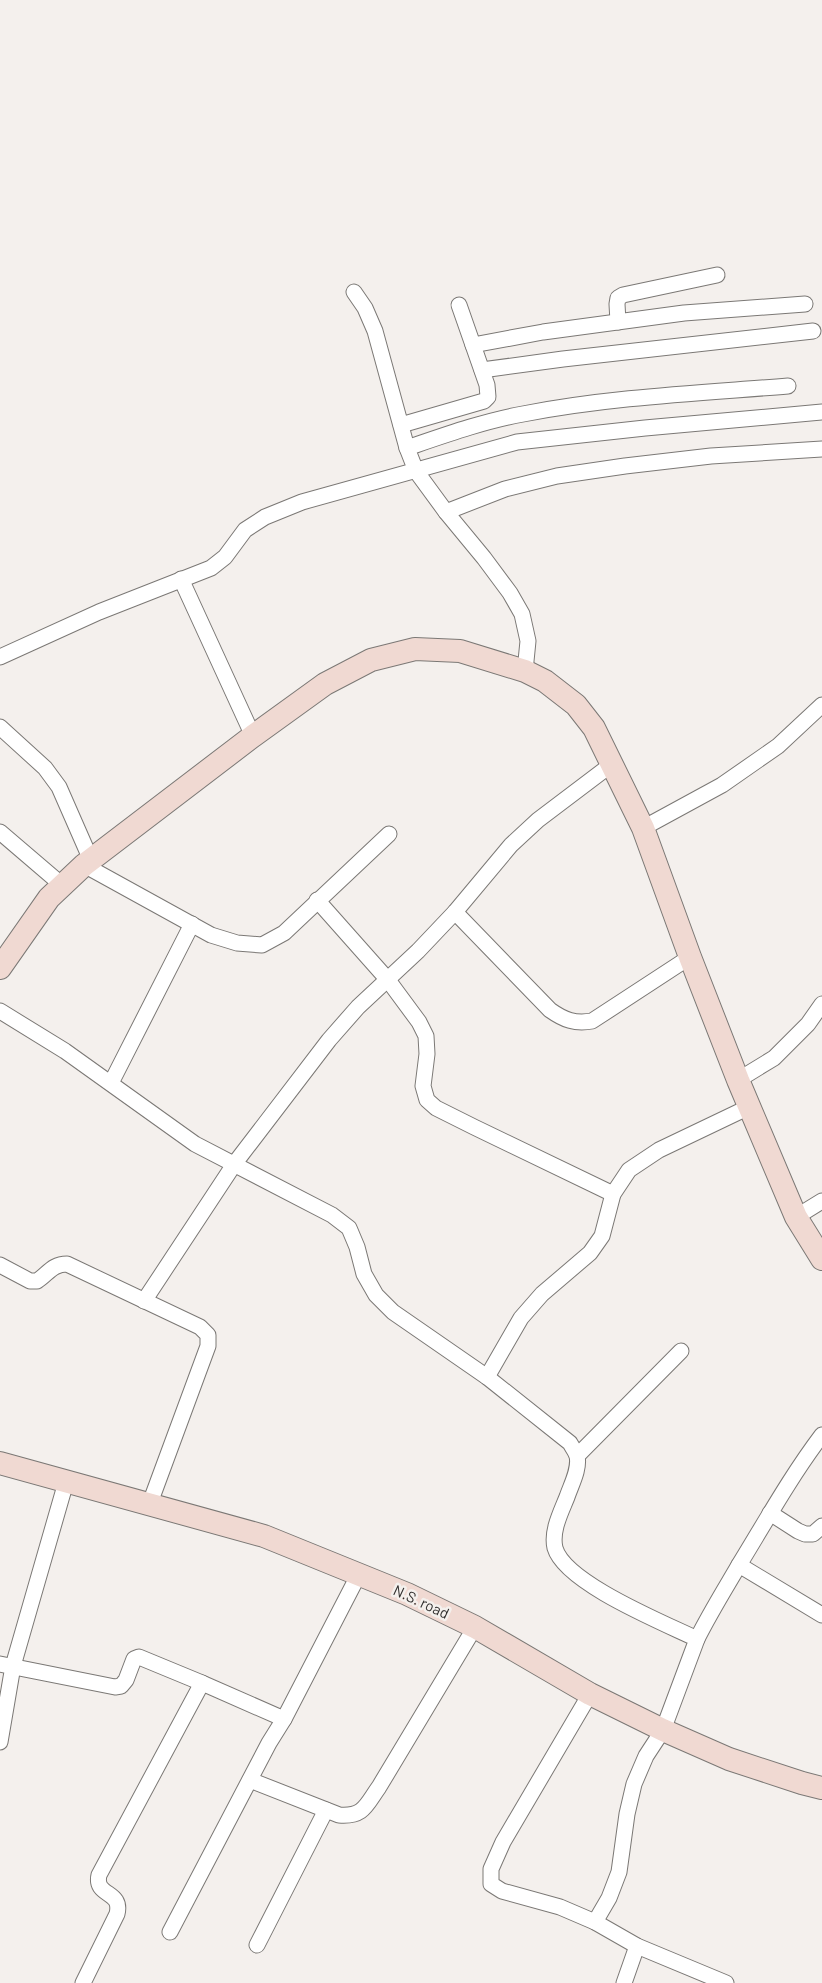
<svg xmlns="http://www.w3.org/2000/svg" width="822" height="1983" font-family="Barlow,sans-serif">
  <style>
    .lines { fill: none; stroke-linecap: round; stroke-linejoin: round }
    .street-casing { stroke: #7b7875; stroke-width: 17 }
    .secondary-casing { stroke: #7b7875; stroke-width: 24 }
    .street { stroke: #fff; stroke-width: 15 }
    .secondary { stroke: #f0d9d2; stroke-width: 22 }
    .labels { text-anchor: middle; stroke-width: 5; stroke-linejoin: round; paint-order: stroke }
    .street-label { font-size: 15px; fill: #2f2d2c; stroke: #f4f0ed }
  </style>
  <rect width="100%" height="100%" fill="#f4f0ed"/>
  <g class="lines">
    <g class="street-casing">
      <g id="street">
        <polyline points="354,292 365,308 375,331 407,448 416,471 446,512 484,558 510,593 522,614 528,641 525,671"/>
        <polyline points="618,322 617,304 618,298 623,295 717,275"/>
        <polyline points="473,345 543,332 684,313 805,304"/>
        <polyline points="482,370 563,359 813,331"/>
        <polyline points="401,425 484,401 488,397 487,385 459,305"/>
        <path d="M407,448C445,435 484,421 523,414C610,397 701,393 788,386"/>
        <polyline points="446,512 505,489 557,476 625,466 711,456 822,449"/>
        <polyline points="181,579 253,736"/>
        <polyline points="0,657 99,612 211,568 225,557 245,530 265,517 302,502 517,442 645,428 822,412"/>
        <polyline points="0,727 45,768 59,787 91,860"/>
        <polyline points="643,828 722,785 778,746 822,705"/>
        <polyline points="0,832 62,885"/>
        <polyline points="84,865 211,935 237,943 262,945 284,933 389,834"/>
        <polyline points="317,900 388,980 419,1022 426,1036 427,1054 423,1086 427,1100 436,1108 474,1127 613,1194"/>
        <path d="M455,912L550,1010C564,1020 575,1024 592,1021L690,957"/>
        <path d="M0,1011L65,1051L195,1144L332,1215L349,1228L357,1247L364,1274L376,1295L393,1312L487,1377L570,1443C572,1447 576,1452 577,1456C580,1469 571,1485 567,1497C561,1512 551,1531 555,1548C565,1583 664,1623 697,1639L663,1730L646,1756L634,1784L627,1814L619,1872L609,1898L595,1922"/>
        <polyline points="738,1080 774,1058 808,1024 822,1004"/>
        <polyline points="111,1083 192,924"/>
        <polyline points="796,1217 822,1201"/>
        <path d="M0,1265L30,1281H37C48,1274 52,1264 67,1264L200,1327L208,1335V1346L150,1503"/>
        <polyline points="144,1301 235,1163 329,1040 358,1007 418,951 455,912 511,845 538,820 612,764"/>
        <polyline points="487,1377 521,1318 542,1294 590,1253 602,1236 613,1194 629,1170 659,1150 749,1107"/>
        <polyline points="577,1456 681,1351"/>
        <polyline points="770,1513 798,1531 805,1534 813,1534 822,1526"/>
        <polyline points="739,1565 822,1615"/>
        <path d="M697,1639C710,1613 725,1589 739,1565C766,1521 791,1476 822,1435"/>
        <polyline points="0,1664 115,1687 121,1686 126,1680 134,1659 139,1657 202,1683"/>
        <polyline points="590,1694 503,1842 491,1869 491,1884 502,1891 560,1907 595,1922 637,1946 726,1983"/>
        <polyline points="0,1742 13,1666 66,1482"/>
        <path d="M250,1780L339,1815C364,1817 366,1805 379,1787L475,1627"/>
        <polyline points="170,1932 269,1743 284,1719"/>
        <polyline points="257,1945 326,1810"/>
        <path d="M83,1983L117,1914C123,1890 94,1897 99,1875L202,1683L284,1719L359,1574"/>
        <polyline points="624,1983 637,1946"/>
      </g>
    </g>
    <g class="secondary-casing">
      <g id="secondary">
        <polyline points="0,968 49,898 84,865 253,736 325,684 371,660 415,649 460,651 525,671 545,681 576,705 594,728 643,828 690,957 738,1080 796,1217 822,1259"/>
        <polyline points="0,1463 264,1536 407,1594 475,1627 590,1694 663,1730 729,1759 802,1783 822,1788"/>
      </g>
    </g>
    <use href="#street" class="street"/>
    <use href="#secondary" class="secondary"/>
  </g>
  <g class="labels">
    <g class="street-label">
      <text transform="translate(421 1602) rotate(25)" y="5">N.S. road</text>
    </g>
  </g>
</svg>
